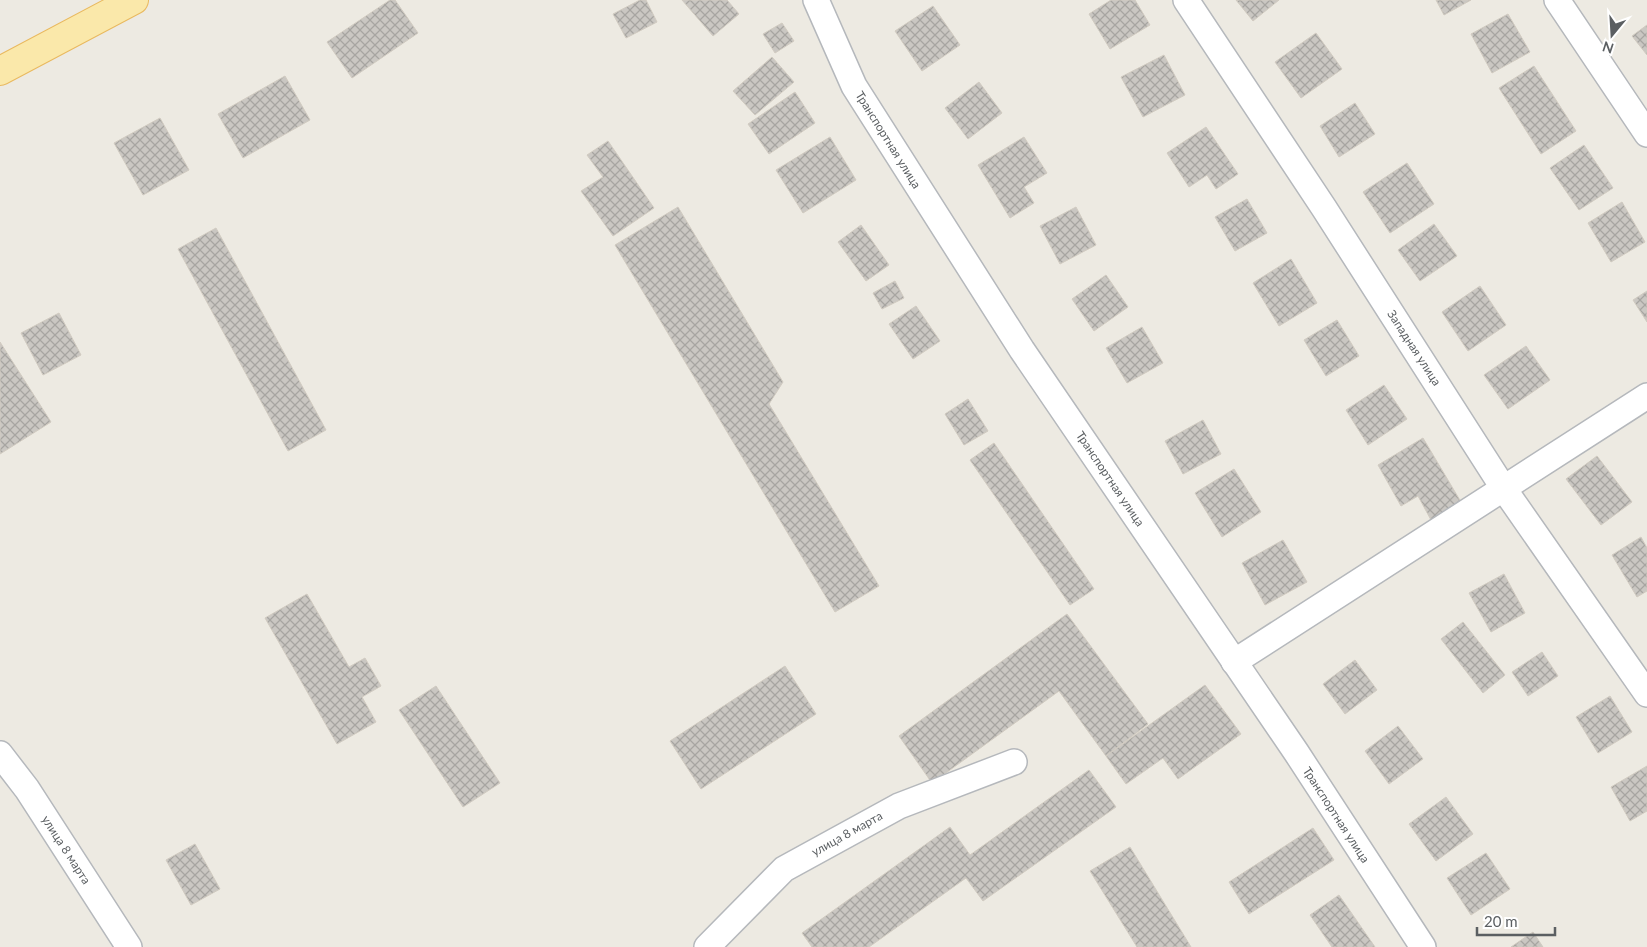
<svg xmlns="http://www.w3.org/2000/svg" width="1647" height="947" font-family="Lato,sans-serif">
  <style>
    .building { fill: url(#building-cross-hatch); stroke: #d1cbc1 }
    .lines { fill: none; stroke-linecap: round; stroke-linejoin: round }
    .minor-casing { stroke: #b5b8bc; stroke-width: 28 }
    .primary-casing { stroke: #e9b95f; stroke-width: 30 }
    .minor { stroke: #fff; stroke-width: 25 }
    .primary { stroke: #fae8aa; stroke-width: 28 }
    .labels { text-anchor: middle; stroke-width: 5; stroke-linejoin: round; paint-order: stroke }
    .street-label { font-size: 12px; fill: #5b5f62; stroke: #fff }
  </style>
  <defs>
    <pattern id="building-cross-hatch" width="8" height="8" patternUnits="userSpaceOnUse" patternTransform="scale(1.25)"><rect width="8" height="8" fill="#cac7c2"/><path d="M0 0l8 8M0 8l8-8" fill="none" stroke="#a7a5a1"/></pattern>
  </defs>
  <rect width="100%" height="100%" fill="#edeae2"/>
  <g class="building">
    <polygon points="390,0 395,0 418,33 352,78 327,42"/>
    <polygon points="640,0 646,0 657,22 626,38 613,14"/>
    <polygon points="682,0 727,0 739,14 713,36"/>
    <polygon points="1111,0 1135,0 1150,25 1110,49 1089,14"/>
    <polygon points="1236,0 1279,0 1253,21"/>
    <polygon points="1436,0 1471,0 1444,15"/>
    <polygon points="933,6 960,45 922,71 895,31"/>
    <polygon points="1508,14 1530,52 1492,73 1471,34"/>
    <polygon points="782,23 794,41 775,53 763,34"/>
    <polygon points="1647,25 1647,55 1632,36"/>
    <polygon points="1316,33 1342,69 1301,98 1275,62"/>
    <polygon points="1164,55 1185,95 1143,117 1121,77"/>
    <polygon points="772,57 794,82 755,115 733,91"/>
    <polygon points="1534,66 1576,131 1541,154 1499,88"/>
    <polygon points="285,76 310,120 243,158 218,114"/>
    <polygon points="979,82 1002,113 968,139 945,108"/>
    <polygon points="795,92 815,123 769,154 748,124"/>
    <polygon points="1355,103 1375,134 1339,157 1320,126"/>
    <polygon points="160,118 189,170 143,195 114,143"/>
    <polygon points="1206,127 1238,174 1216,189 1207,175 1189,187 1167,153"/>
    <polygon points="830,137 856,180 803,213 776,170"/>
    <polygon points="1024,137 1047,173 1024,187 1034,203 1010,218 978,165"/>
    <polygon points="608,141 654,208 613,236 581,191 603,177 587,155"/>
    <polygon points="1584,145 1613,188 1579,210 1550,168"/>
    <polygon points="1407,163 1434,204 1390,233 1363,192"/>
    <polygon points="1247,199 1267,233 1235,251 1215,217"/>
    <polygon points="1622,202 1645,242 1611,262 1588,223"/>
    <polygon points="678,207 783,382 769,404 879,586 835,612 615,245"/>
    <polygon points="1076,207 1096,245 1060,264 1040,226"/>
    <polygon points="1434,224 1457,256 1420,281 1398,250"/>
    <polygon points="861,225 889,265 866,281 838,242"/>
    <polygon points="216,228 326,430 288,451 178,249"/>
    <polygon points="1291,259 1317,303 1279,326 1253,283"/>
    <polygon points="1106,275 1128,307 1094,331 1072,299"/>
    <polygon points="895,281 904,298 882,309 873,293"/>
    <polygon points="1480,286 1506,325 1468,351 1442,312"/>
    <polygon points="1647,291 1647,322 1633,300"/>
    <polygon points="916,306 940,341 913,359 889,324"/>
    <polygon points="59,313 81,355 43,375 21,333"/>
    <polygon points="1337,320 1359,356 1326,376 1304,340"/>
    <polygon points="1142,327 1163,363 1127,383 1106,348"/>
    <polygon points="0,342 51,422 0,454"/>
    <polygon points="1526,346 1550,380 1508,409 1484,375"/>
    <polygon points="1384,385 1407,419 1368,445 1346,410"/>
    <polygon points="968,399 988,431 964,445 945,414"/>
    <polygon points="1203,420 1221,454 1183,474 1165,441"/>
    <polygon points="1423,438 1461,502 1431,520 1418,496 1401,506 1378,465"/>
    <polygon points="994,443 1094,589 1070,605 970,460"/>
    <polygon points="1597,456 1632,502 1601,525 1566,479"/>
    <polygon points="1234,469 1261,512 1222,537 1195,493"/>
    <polygon points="1641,537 1647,548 1647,591 1637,597 1612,555"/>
    <polygon points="1283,540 1307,582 1265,605 1242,563"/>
    <polygon points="1504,574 1525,613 1491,632 1469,593"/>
    <polygon points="307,594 349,667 365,658 381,686 362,697 376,722 337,744 265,618"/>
    <polygon points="1067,614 1148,724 1106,756 1059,691 932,783 899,736"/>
    <polygon points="1463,622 1505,675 1483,693 1441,639"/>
    <polygon points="1542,652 1558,676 1528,696 1512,672"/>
    <polygon points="1355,660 1377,690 1345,714 1323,684"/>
    <polygon points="785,666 816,714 701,789 670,741"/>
    <polygon points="1205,685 1241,734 1178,779 1163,758 1126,784 1106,756"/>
    <polygon points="436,686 500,783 463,807 399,710"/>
    <polygon points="1610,696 1632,732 1598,753 1576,717"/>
    <polygon points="1398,726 1423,759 1389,784 1365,751"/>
    <polygon points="1647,766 1647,811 1630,821 1611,787"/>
    <polygon points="1089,770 1116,807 983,901 966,878 869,947 812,947 802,933 950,827 970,855"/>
    <polygon points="1446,797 1473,834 1436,861 1409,824"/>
    <polygon points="1313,828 1334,860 1249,914 1229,882"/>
    <polygon points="195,844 220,889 191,905 166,860"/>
    <polygon points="1130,847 1191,947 1137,947 1090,871"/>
    <polygon points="1486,853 1510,889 1471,915 1447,878"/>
    <polygon points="1339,895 1375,947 1332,947 1310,915"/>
    <polygon points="1533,932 1543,947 1511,947"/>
  </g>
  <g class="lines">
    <g class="minor-casing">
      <g id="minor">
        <polyline points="816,0 854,86 1022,350 1296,752 1423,947"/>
        <polyline points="1186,0 1324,208 1504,489 1647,694"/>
        <polyline points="1557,0 1647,134"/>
        <polyline points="1234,662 1647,396"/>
        <polyline points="0,754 27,789 129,947"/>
        <polyline points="707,947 784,869 899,806 1014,762"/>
      </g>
    </g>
    <g class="primary-casing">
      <polyline id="primary" points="0,71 134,0"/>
    </g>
    <use href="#minor" class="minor"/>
    <use href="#primary" class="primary"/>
  </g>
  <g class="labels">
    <g class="street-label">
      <text transform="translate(888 140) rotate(58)" y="4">Транспортная улица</text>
      <text transform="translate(1414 348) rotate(57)" y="4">Западная улица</text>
      <text transform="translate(1110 479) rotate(56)" y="4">Транспортная улица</text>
      <text transform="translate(1336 815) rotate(57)" y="4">Транспортная улица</text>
      <text transform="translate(847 834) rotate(-29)" y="4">улица 8 марта</text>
      <text transform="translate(66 850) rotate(57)" y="4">улица 8 марта</text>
    </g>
  </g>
  <g transform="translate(1612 35) rotate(198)" stroke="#ffffff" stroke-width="4" paint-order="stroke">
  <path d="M0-4L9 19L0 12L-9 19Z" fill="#5b5f62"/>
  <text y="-8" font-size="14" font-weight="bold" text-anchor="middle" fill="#5b5f62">N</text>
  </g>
  <path d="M1477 927v8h78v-8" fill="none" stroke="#5b5f62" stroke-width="2.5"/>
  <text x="1484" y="927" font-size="15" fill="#5b5f62" stroke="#ffffff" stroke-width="4" paint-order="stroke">20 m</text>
</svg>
